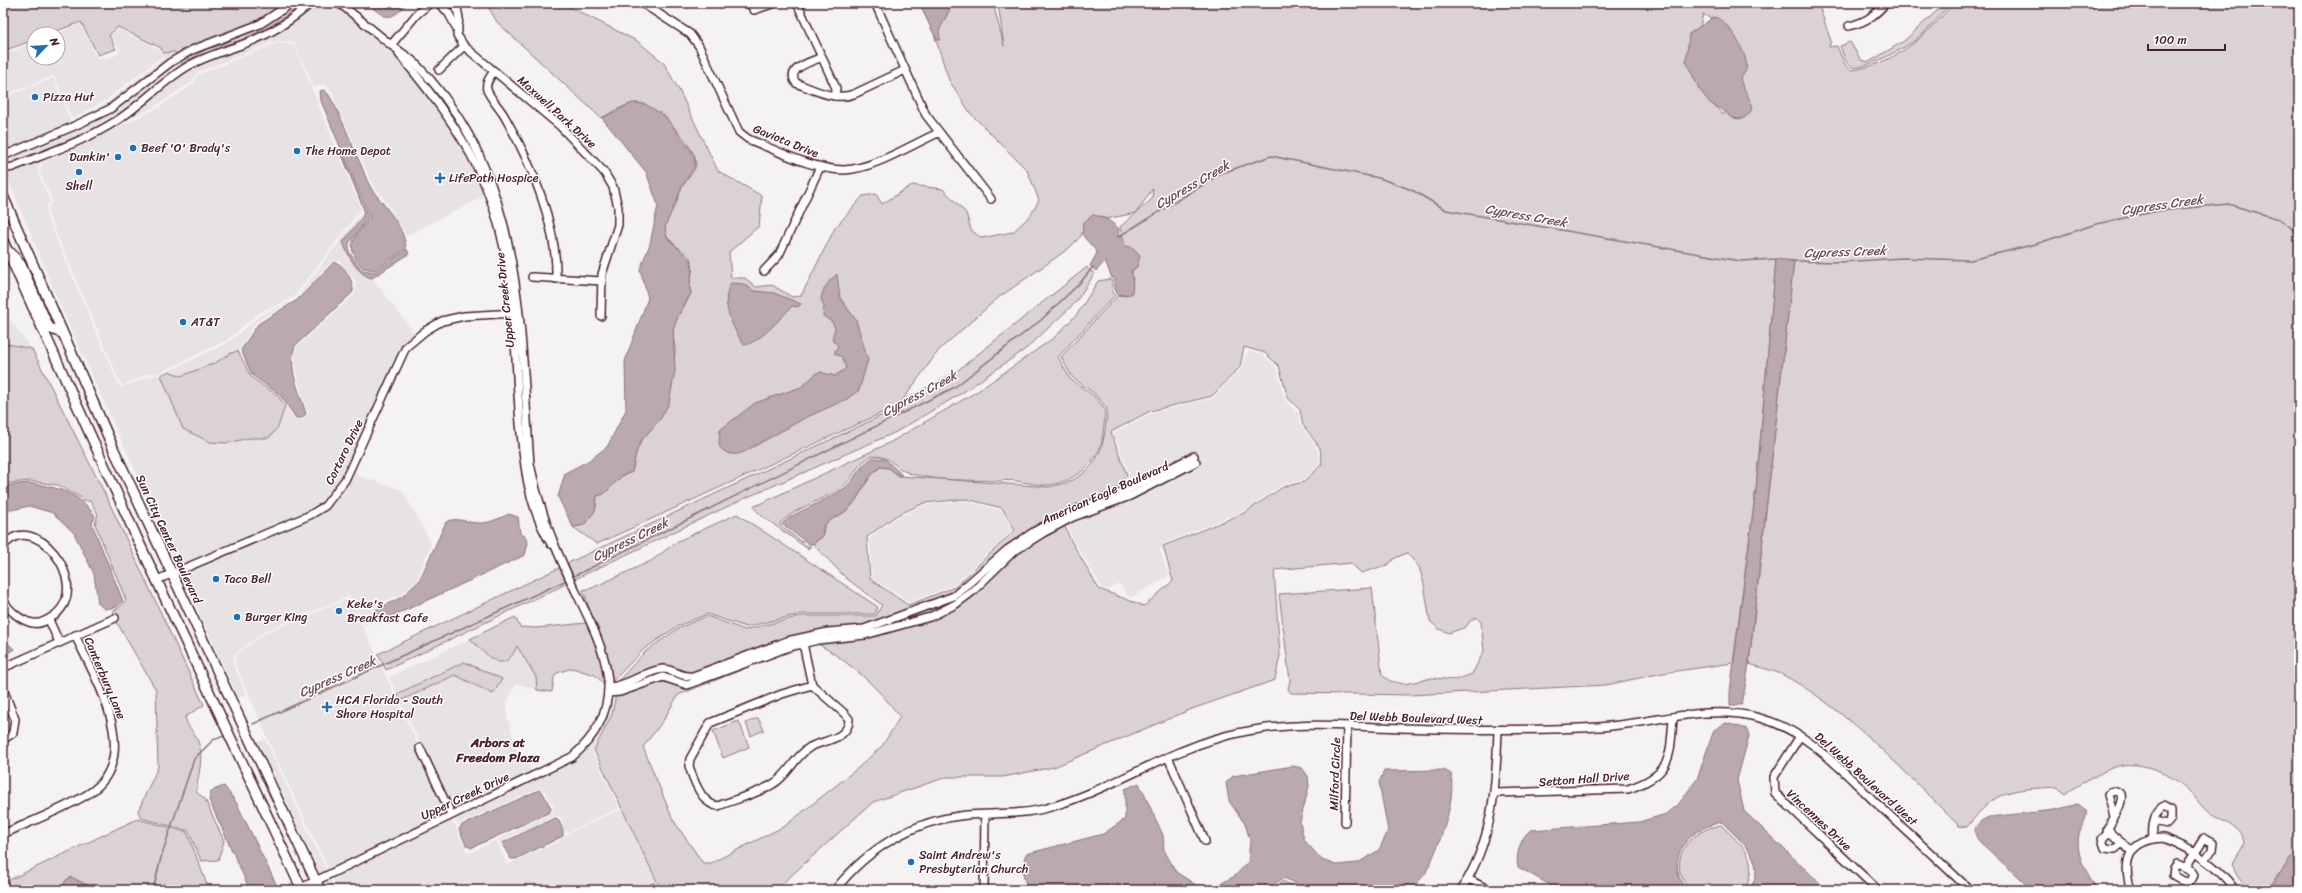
<svg xmlns="http://www.w3.org/2000/svg" width="2302" height="893" font-family="Sriracha,sans-serif">
  <style>
    .built { fill: #e7e2e3 }
    .green { fill: #dbd2d5; stroke: #927880; fill-rule: evenodd }
    .water { fill: #baa9ae; stroke: #8d727a }
    .lines { fill: none; stroke-linecap: round; stroke-linejoin: round }
    .stream { stroke: #8d727a; stroke-width: 1.5 }
    .minor-casing { stroke: #4a1f2b; stroke-width: 10 }
    .major-casing { stroke: #4a1f2b; stroke-width: 12 }
    .minor { stroke: #fff; stroke-width: 7 }
    .major { stroke: #fff; stroke-width: 9 }
    .poi-dot { fill: #1f6fb2; stroke: #fff; stroke-width: 1.5 }
    .labels { text-anchor: middle; stroke-width: 3; stroke-linejoin: round; paint-order: stroke }
    .poi-label { font-size: 12px; fill: #4a1f2b; stroke: #fff; text-anchor: start }
    .street-label { font-size: 12px; fill: #4a1f2b; stroke: #fff }
    .water-label { font-size: 13px; font-style: italic; fill: #714f59; stroke: #fff }
    .neighbourhood-label { font-size: 13px; font-weight: bold; fill: #4a1f2b; stroke: #fff }
  </style>
  <rect width="100%" height="100%" fill="#f4f2f2"/>
  <filter id="ink" filterUnits="userSpaceOnUse"><feTurbulence type="fractalNoise" baseFrequency=".025" numOctaves="2"/><feDisplacementMap in="SourceGraphic" scale="8" xChannelSelector="R" yChannelSelector="G"/><feConvolveMatrix kernelMatrix="1 2 1 2 8 2 1 2 1" color-interpolation-filters="sRGB"/></filter>
  <g filter="url(#ink)">
    <g class="built">
      <polygon points="305,3 307,3 277,25 253,38 203,55 188,63 133,106 95,130 13,164 3,166 3,159 111,111 180,60 182,64 206,49 239,41 270,26"/>
      <polygon points="314,3 335,3 392,51 430,95 466,150 486,195 406,236 388,204 373,185 334,99 333,92 324,84 316,86 315,90 294,42 276,41 196,73 192,82 156,106 107,129 171,80 205,60 241,48"/>
      <polygon points="80,24 98,60 113,57 120,50 111,35 118,29 160,50 162,56 106,100 72,119 54,75 3,96 3,55 34,42 34,58 58,58 58,34 55,34"/>
      <polygon points="277,43 294,45 361,209 294,297 257,314 227,340 157,374 150,373 122,386 48,214 49,205 53,202 39,171 44,162 158,108 195,83 197,75"/>
      <polygon points="175,52 177,56 109,107 71,125 3,153 3,98 53,78 70,120 73,122 108,102 164,58 163,53"/>
      <polygon points="86,139 41,161 37,171 50,202 47,205 46,215 120,388 150,376 161,375 183,429 227,443 250,438 269,438 278,427 285,406 295,420 303,420 308,414 295,369 294,356 297,347 355,294 356,284 353,277 340,261 334,260 296,298 363,211 363,216 343,240 360,271 366,277 372,278 415,334 395,363 343,479 323,504 309,513 179,567 60,305 5,171"/>
      <polygon points="294,299 256,322 238,351 231,353 215,363 181,376 169,371 229,342 259,316"/>
      <polygon points="3,310 32,349 3,343"/>
      <polygon points="1249,351 1263,355 1276,367 1285,399 1295,412 1298,411 1301,425 1317,449 1320,464 1303,480 1282,485 1243,511 1162,544 1160,551 1169,576 1130,598 1119,584 1108,590 1102,588 1072,538 1066,523 1175,476 1200,463 1197,458 1187,462 1197,457 1195,452 1128,486 1125,481 1129,474 1114,433 1151,413 1213,398 1241,369 1244,359"/>
      <polygon points="354,468 356,475 402,490 416,515 431,544 417,580 401,595 386,600 375,607 372,616 373,621 365,625 350,596 264,631 234,655 233,664 246,694 238,698 181,572 327,507 339,494"/>
      <polygon points="966,501 1001,510 1013,530 954,585 909,602 872,578 870,538 898,517 924,505"/>
      <polygon points="350,598 468,854 496,840 507,865 557,842 571,832 622,809 655,879 632,890 338,890 274,753 235,663 236,655 265,633"/>
      <polygon points="470,639 486,656 517,646 537,677 537,690 516,683 507,702 507,716 514,740 521,756 534,773 452,810 400,701 455,675 460,676 464,662 397,694 389,677"/>
      <polygon points="612,695 610,714 592,751 619,808 566,833 560,817 554,816 503,840 501,846 498,839 551,814 554,807 545,791 539,788 461,823 458,826 453,816 540,776 546,776 590,748 604,721"/>
      <polygon points="265,739 327,872 321,875 258,742"/>
      <polygon points="329,877 336,890 328,890 323,880"/>
    </g>
    <g class="green">
      <polygon points="3,3 288,3 259,22 177,56 175,52 163,53 161,48 118,27 109,35 116,49 98,55 81,22 48,34 34,34 34,40 3,51"/>
      <polygon points="297,3 305,3 270,26 239,41 207,49 182,64 180,60 212,45 261,27"/>
      <path d="M486,3H562L637,41L663,62L679,90L718,171L762,196L759,226L729,252L731,278H745L756,287L772,285L792,297L801,296L835,228L863,196L876,194L882,204L912,185L943,189L966,213L971,230L981,238L1013,232L1031,215L1039,200L1027,170L971,114L949,80L934,34L919,3H993L1004,46L998,3H1818L1831,41L1829,47L1837,46L1845,65L1851,70C1892,66 1930,34 1953,3H2299V887L2294,859L2276,877L2269,889L2249,890C2243,883 2229,870 2235,860C2238,854 2242,849 2244,843C2241,826 2222,822 2209,813C2201,807 2196,797 2188,790C2171,774 2142,760 2118,766C2107,769 2098,775 2088,780C2079,785 2072,788 2065,794L2056,787C2010,790 1997,788 1967,827L1959,826C1909,776 1843,705 1781,674C1771,670 1759,667 1749,664L1794,261L1776,260L1756,489L1733,663L1663,673L1606,685L1410,695L1291,693L1288,689L1290,681L1279,594L1372,588L1382,675L1390,681L1404,684L1432,678L1456,680L1472,674L1484,651L1481,622L1476,617L1470,621L1466,627L1449,633L1439,629L1430,621L1424,584L1419,567L1407,553L1395,558L1387,565L1361,573L1351,563L1274,570L1280,655L1275,680L1192,709L1054,767L1003,777H947L873,802L775,890H661L594,750L612,714L619,680L646,651L679,628L707,616L745,630L801,616H876L882,605L846,578L813,544L823,536C823,517 834,520 846,511C860,501 863,480 880,467L889,468L899,476L1049,487C1056,485 1066,484 1073,480C1103,464 1105,439 1107,409L1095,394L1072,377L1061,357L1118,295L1126,296L1137,254L1125,246L1120,227L1152,199L1153,188L1136,213L1106,219L1100,216L1082,232V235L1068,249L998,298L939,350L899,405L597,544L573,527L584,525L596,507L597,496L604,494L622,476L632,472C635,461 635,449 642,440C651,426 663,417 668,400C673,383 673,368 675,353C676,345 672,339 673,331C675,317 686,306 691,293C687,282 696,272 691,260C685,248 664,243 665,229C665,220 670,214 674,207C678,201 679,193 682,187C686,179 695,173 696,164C697,147 655,102 637,103C626,103 612,113 601,118L497,22ZM1703,14L1711,19L1740,79L1724,115L1709,101L1689,34L1700,27ZM1244,347L1265,353L1279,366L1288,398L1300,410L1303,425L1320,448L1322,464L1304,482L1283,487L1244,513L1163,546L1173,581L1144,606L1099,589L1070,539L1060,514L1113,491L1127,475L1111,432L1150,411L1212,396L1240,367ZM967,499L1002,508L1015,530L955,587L908,605L870,579L867,537L897,515L924,503ZM818,644C850,662 878,687 900,717L882,746L858,768L785,826L711,863H703L673,820L643,747L663,721L678,695L789,651Z"/>
      <path d="M1948,3H1950C1940,16 1928,31 1914,41C1904,48 1863,71 1852,67C1845,65 1843,52 1840,46L1850,42L1861,60L1869,62L1904,41L1940,8Z"/>
      <polygon points="1087,267 1090,271 1095,273 1075,303 1027,348 962,393 896,432 741,500 573,580 566,564 900,407 906,399 957,371"/>
      <path d="M1110,279L1112,280V290L1115,295L1058,357L1070,379L1094,396L1105,410C1104,420 1104,431 1102,441C1097,464 1072,483 1048,485C1032,486 1015,478 1000,481C975,480 931,481 909,473C893,468 892,455 872,456C854,465 856,477 842,487C823,501 798,506 780,523L781,526L807,546H811L808,549L762,516L753,507L889,443L978,391L1055,337L1078,313L1098,281Z"/>
      <path d="M3,343L32,349L107,498L204,705L185,717C187,727 193,730 197,739C205,756 198,775 196,792L205,799L224,841L218,860L201,861L189,831L141,818L138,811L158,767L156,690L116,621L113,611L119,608L126,600L95,524L98,514L90,501H87L58,485L29,481L3,484Z"/>
      <polygon points="238,351 251,377 278,396 285,406 278,427 269,438 250,438 227,443 210,442 183,429 161,375 169,371 181,376 215,363 231,353"/>
      <polygon points="737,514 878,607 875,614 801,614 746,627 707,614 678,626 644,649 611,683 609,661 590,616 591,613 583,590 592,588 651,561 678,541"/>
      <polygon points="561,567 568,583 386,670 378,654"/>
      <path d="M515,617L520,627L536,628L586,623L603,663L606,686L595,675L572,668L557,673L554,677L552,692L537,690L536,677L517,646C503,679 486,653 470,639Z"/>
      <polygon points="464,662 502,679 493,694 455,675 400,701 397,694"/>
      <polygon points="758,718 764,730 751,736 746,723"/>
      <polygon points="739,721 749,747 723,758 713,731"/>
      <polygon points="137,819 187,832 209,890 3,890 3,883"/>
      <path d="M1721,825C1743,847 1760,856 1745,890H1689C1686,885 1682,878 1680,873C1675,846 1698,829 1721,825Z"/>
      <polygon points="1283,881 1300,890 1273,890 1274,887"/>
      <polygon points="654,882 658,890 637,890"/>
    </g>
    <g class="water">
      <path d="M367,3H407C390,23 385,19 367,3Z"/>
      <polygon points="919,3 953,3 939,31 940,40 937,40"/>
      <path d="M1714,17C1728,19 1750,56 1746,70C1745,73 1742,76 1740,78L1741,82L1753,107C1747,119 1742,121 1730,117L1726,112L1710,103L1699,89L1686,61L1689,34Z"/>
      <path d="M324,90C333,94 354,150 360,163C364,171 366,180 371,188C384,206 404,225 406,248L375,270L363,268C343,244 354,239 370,218L321,101L320,91Z"/>
      <path d="M632,103L645,104L665,116L694,155L695,166L682,187L665,227L667,237L691,261C694,272 687,282 691,293L679,314L673,330L675,371L669,403L661,418L641,441L636,453L632,472L622,476L604,494L597,496L595,511L584,525L573,527L558,497L565,473L588,461L607,447L626,410L625,361L648,298L640,269L650,244L658,205L646,172L602,118Z"/>
      <path d="M341,152L368,218L349,243V252L362,270L375,272L407,249L409,254L372,278C358,276 347,254 343,242L363,216L364,210Z"/>
      <path d="M1093,215C1103,216 1112,222 1119,229L1118,236L1123,237L1125,246L1131,247L1140,256L1137,267L1131,271L1133,278L1132,294L1118,295L1115,289V278H1112L1105,261L1096,271L1090,266L1097,253C1090,240 1080,241 1083,223Z"/>
      <polygon points="1776,259 1794,261 1748,670 1742,705 1730,705 1730,692 1756,489"/>
      <path d="M334,262C345,264 354,282 353,292L295,346C287,368 300,392 306,414L302,418H296L280,395L252,375L241,350L258,324L297,300Z"/>
      <path d="M837,274L840,298L856,320L868,360L859,390L847,399L805,418L744,452C735,456 725,455 719,446L720,430L755,403L801,387L817,373L820,372L835,376L846,368L842,357L834,353L838,346L832,339L835,328L832,322L823,316L824,306L821,299C823,287 829,281 837,274Z"/>
      <path d="M731,283L744,284L754,291L774,293L801,304L798,307L792,306C782,317 758,344 744,345C733,329 719,301 731,283Z"/>
      <path d="M873,458L885,459L902,475L899,476L889,468L880,467C863,480 860,500 846,511C838,517 830,519 823,526V536L813,544H809L782,524L790,517C807,508 826,500 843,489C857,480 856,467 873,458Z"/>
      <path d="M28,483C56,487 78,491 95,516L92,524L123,601L117,607L104,609L98,603L94,574L74,533L53,513L29,506L3,512V486Z"/>
      <path d="M509,514L518,517L520,533L525,536L528,543L525,555L406,610L376,622L374,616L377,609L402,597L419,581L446,522C456,516 467,523 478,523C488,524 500,518 509,514Z"/>
      <polygon points="3,639 14,649 3,656"/>
      <path d="M1726,723L1747,729L1749,736L1737,780L1744,811L1827,890H1749C1769,860 1741,842 1722,822C1697,827 1673,844 1678,873C1679,878 1683,885 1686,890H1559L1518,867C1515,857 1521,835 1531,830L1639,822L1666,814L1678,805L1697,779L1714,730Z"/>
      <path d="M1293,766L1302,768L1308,776L1309,786L1300,822L1304,840L1322,860L1336,865L1358,863L1379,850L1388,831L1379,782L1384,771L1444,770L1451,774C1456,803 1439,846 1426,872C1422,879 1416,882 1414,890H1311L1284,878L1272,885L1270,890H1030L1028,889C1022,877 1021,866 1026,854L1103,834L1125,819V789L1139,783L1163,835L1164,850L1176,872L1196,885L1214,887L1235,876L1248,862L1250,840L1245,824L1229,801L1226,783L1233,776Z"/>
      <polygon points="224,786 236,802 279,890 250,890 209,800 211,791"/>
      <polygon points="539,790 543,793 551,808 550,812 471,848 466,845 459,829 462,825"/>
      <path d="M2078,804L2086,810C2088,819 2081,825 2079,834C2075,857 2087,871 2097,890H2032L1980,842C1970,831 1976,822 1989,817L2055,810Z"/>
      <polygon points="555,818 558,819 563,830 563,836 516,859 511,859 503,846 504,842"/>
      <path d="M2293,858L2299,890H2269C2275,879 2284,870 2289,859Z"/>
      <polygon points="71,877 98,890 61,890 66,880"/>
    </g>
    <g class="lines">
      <g class="stream">
        <polyline points="1118,237 1222,173 1271,156 1379,178 1412,190 1446,210 1740,261 1777,259"/>
        <polyline points="1791,261 1841,262 1902,258 1971,260 2036,244 2096,224 2158,211 2228,204 2279,219 2299,233"/>
        <polyline points="572,577 955,387 1041,320 1079,284 1093,267"/>
        <polyline points="253,724 567,580"/>
        <polyline points="153,890 162,854 194,759 213,740 224,736"/>
      </g>
      <g class="minor-casing">
        <g id="minor">
          <polyline points="438,3 448,12 458,31"/>
          <polyline points="456,3 459,18 457,35 464,46 560,126 604,172 613,187 618,207 618,225 602,274 601,316"/>
          <path d="M642,3L690,34L699,46L739,132L748,139C776,150 814,170 844,170C873,169 911,145 938,133"/>
          <polyline points="749,3 754,10 775,3"/>
          <polyline points="797,3 836,88 835,96"/>
          <polyline points="875,3 926,115 991,199"/>
          <path d="M1849,26C1866,22 1874,16 1886,3"/>
          <polyline points="391,45 417,14 430,3"/>
          <path d="M399,54C460,128 496,180 509,278C516,326 516,375 520,423C524,465 528,507 551,544"/>
          <path d="M822,57C811,62 785,68 796,83C814,90 835,101 854,94L905,70"/>
          <polyline points="439,70 464,46"/>
          <path d="M494,71C490,77 485,83 487,90C491,100 501,109 506,119C531,163 558,227 556,279"/>
          <polyline points="3,156 72,127 110,109 171,62 192,50 260,24 292,3"/>
          <path d="M3,169L13,167C47,153 85,141 116,121C142,105 163,80 190,65C207,56 224,51 241,45C267,36 290,22 311,3"/>
          <polyline points="764,271 779,255 820,167"/>
          <polyline points="532,277 602,281"/>
          <path d="M3,547C32,506 94,583 55,615C49,619 41,625 33,623C21,621 8,610 3,599"/>
          <polyline points="157,580 310,515 325,506 345,480 406,347 425,331 442,321 464,316 516,313"/>
          <polyline points="49,620 59,642"/>
          <path d="M802,639L812,685L845,714L849,719C849,740 823,740 810,747C794,757 788,776 773,784C757,794 736,799 718,806C702,805 693,779 689,766L690,759L710,723L782,694L812,685"/>
          <polyline points="3,668 115,618"/>
          <path d="M609,687C630,686 646,670 663,669C674,669 681,678 693,676L787,641L828,632L864,629L954,596L1007,550L1035,531L1070,512L1127,490L1194,456"/>
          <polyline points="3,689 15,719 13,733 3,740"/>
          <polyline points="608,693 620,692 663,677 687,685 789,647 818,640 865,635 930,617 956,604 972,592 1013,552 1043,533 1073,517 1130,496 1196,462"/>
          <polyline points="1800,736 1774,777 1775,793 1878,890"/>
          <polyline points="420,748 451,814"/>
          <polyline points="1168,757 1205,841"/>
          <path d="M1495,793L1628,789C1672,775 1670,758 1673,717"/>
          <path d="M2114,816L2108,795L2111,792L2116,791L2121,794C2124,804 2112,820 2107,830L2132,852"/>
          <polyline points="1345,822 1347,726"/>
          <polyline points="2110,831 2102,839 2105,848 2115,849 2122,843"/>
          <path d="M3,834C30,822 64,809 88,794C145,758 95,678 75,635"/>
          <path d="M2153,839C2152,828 2153,811 2164,806L2171,810V819L2167,824L2154,821"/>
          <polygon points="2177,864 2191,870 2194,875 2191,881 2185,882 2173,875 2174,868"/>
          <polyline points="2186,867 2204,838 2213,843 2212,850 2205,860"/>
          <polyline points="1468,879 1489,890"/>
          <path d="M301,888L572,757C644,695 591,630 562,562C548,531 537,498 530,464C519,321 525,173 415,63C408,56 399,51 391,45C374,31 357,17 339,3"/>
          <path d="M835,890C868,848 914,820 967,815C994,813 1021,815 1047,808C1113,790 1171,747 1238,733C1291,721 1346,726 1400,728C1467,730 1532,731 1599,727C1652,724 1707,703 1760,718C1807,731 1840,768 1874,801C1906,830 1938,860 1970,890"/>
          <polyline points="984,890 985,815"/>
          <path d="M1461,890C1493,841 1496,788 1498,731"/>
          <path d="M2131,890C2122,861 2128,840 2163,838C2190,847 2218,866 2235,890"/>
        </g>
      </g>
      <g class="major-casing">
        <g id="major">
          <polyline points="3,196 114,450 320,890"/>
          <polyline points="3,241 136,536 302,890"/>
          <polyline points="11,253 21,265 49,328 62,333"/>
        </g>
      </g>
      <use href="#minor" class="minor"/>
      <use href="#major" class="major"/>
    </g>
  </g>
  <g class="poi-dot">
    <circle cx="35" cy="97" r="4"/>
    <circle cx="133" cy="148" r="4"/>
    <circle cx="297" cy="151" r="4"/>
    <circle cx="118" cy="157" r="4"/>
    <circle cx="79" cy="172" r="4"/>
    <path d="M438 172h4v4h4v4h-4v4h-4v-4h-4v-4h4z"/>
    <circle cx="183" cy="322" r="4"/>
    <circle cx="216" cy="579" r="4"/>
    <circle cx="339" cy="611" r="4"/>
    <circle cx="237" cy="617" r="4"/>
    <path d="M325 701h4v4h4v4h-4v4h-4v-4h-4v-4h4z"/>
    <circle cx="911" cy="862" r="4"/>
  </g>
  <g class="labels">
    <g class="poi-label">
      <text x="43" y="101">Pizza Hut</text>
      <text x="141" y="152">Beef 'O' Brady's</text>
      <text x="305" y="155">The Home Depot</text>
      <text x="110" y="161" text-anchor="end">Dunkin'</text>
      <text x="449" y="182">LifePath Hospice</text>
      <text x="79" y="190" text-anchor="middle">Shell</text>
      <text x="191" y="326">AT&amp;T</text>
      <text x="224" y="583">Taco Bell</text>
      <text x="347" y="608">Keke's<tspan x="347" dy="14">Breakfast Cafe</tspan></text>
      <text x="245" y="621">Burger King</text>
      <text x="336" y="704">HCA Florida - South<tspan x="336" dy="14">Shore Hospital</tspan></text>
      <text x="919" y="859">Saint Andrew's<tspan x="919" dy="14">Presbyterian Church</tspan></text>
    </g>
    <g class="street-label">
      <text transform="translate(557 112) rotate(42)" y="4">Maxwell Park Drive</text>
      <text transform="translate(786 141) rotate(22)" y="4">Gaviota Drive</text>
      <text transform="translate(505 300) rotate(-96)" y="4">Upper Creek Drive</text>
      <text transform="translate(344 452) rotate(-64)" y="4">Cortaro Drive</text>
      <text transform="translate(1105 493) rotate(-24)" y="4">American Eagle Boulevard</text>
      <text transform="translate(169 539) rotate(65)" y="4">Sun City Center Boulevard</text>
      <text transform="translate(105 678) rotate(67)" y="4">Canterbury Lane</text>
      <text transform="translate(1416 718) rotate(2)" y="4">Del Webb Boulevard West</text>
      <text transform="translate(1335 774) rotate(-88)" y="4">Milford Circle</text>
      <text transform="translate(1584 779) rotate(-4)" y="4">Setton Hall Drive</text>
      <text transform="translate(1866 779) rotate(42)" y="4">Del Webb Boulevard West</text>
      <text transform="translate(465 796) rotate(-25)" y="4">Upper Creek Drive</text>
      <text transform="translate(1819 820) rotate(43)" y="4">Vincennes Drive</text>
    </g>
    <g class="water-label">
      <text transform="translate(1192 184) rotate(-30)" y="5">Cypress Creek</text>
      <text transform="translate(2162 204) rotate(-8)" y="5">Cypress Creek</text>
      <text transform="translate(1526 215) rotate(10)" y="5">Cypress Creek</text>
      <text transform="translate(1845 251) rotate(-2)" y="5">Cypress Creek</text>
      <text transform="translate(919 393) rotate(-28)" y="5">Cypress Creek</text>
      <text transform="translate(630 539) rotate(-26)" y="5">Cypress Creek</text>
      <text transform="translate(337 676) rotate(-24)" y="5">Cypress Creek</text>
    </g>
    <g class="neighbourhood-label">
      <text x="498" y="747">Arbors at<tspan x="498" dy="15">Freedom Plaza</tspan></text>
    </g>
  </g>
  <rect width="2302" height="893" fill="none" stroke="#fff" stroke-width="16"/>
  <rect x="8" y="8" width="2286" height="877" fill="none" stroke="#4a1f2b" stroke-width="1.5" filter="url(#ink)"/>
  <g transform="translate(46 46) rotate(65)"><circle r="19" fill="#ffffff" stroke="#b7a5aa"/>
  <path d="M0-3L7 15L0 10L-7 15Z" fill="#1f6fb2"/>
  <text y="-6" font-size="11" font-weight="bold" text-anchor="middle" fill="#4a1f2b">N</text>
  </g>
  <path d="M2148 44v6h77v-6" fill="none" stroke="#4a1f2b" stroke-width="2"/>
  <text x="2154" y="44" font-size="12" fill="#4a1f2b" stroke="#ffffff" stroke-width="3" paint-order="stroke">100 m</text>
</svg>
